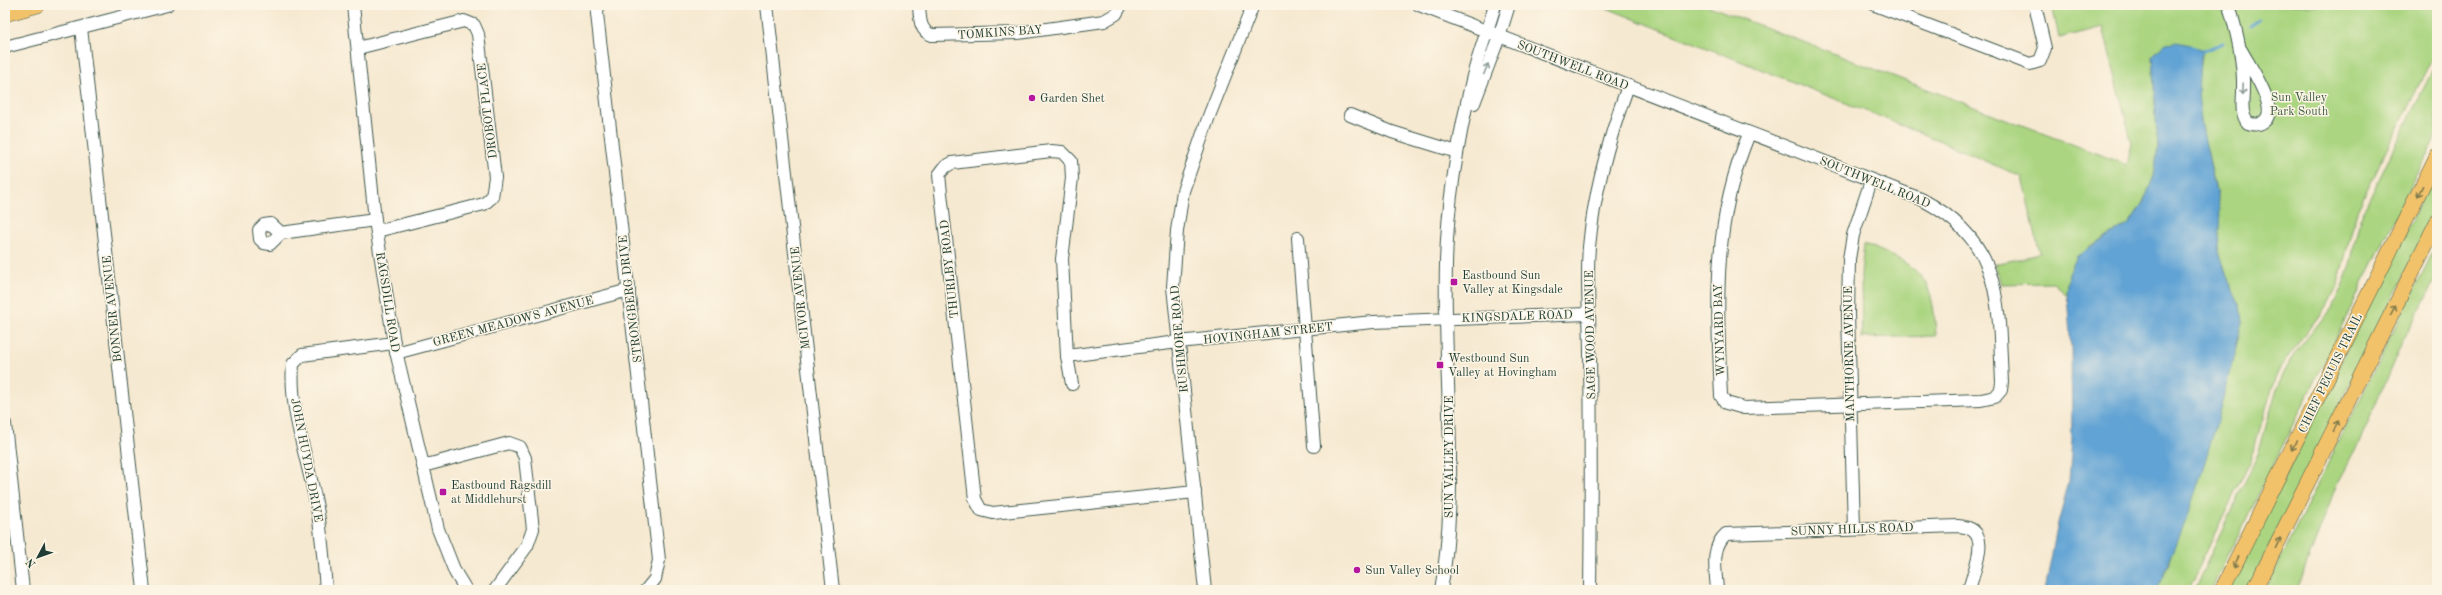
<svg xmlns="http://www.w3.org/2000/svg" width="2442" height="595" font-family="'Old Standard TT',serif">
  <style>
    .green { fill: #abd581; stroke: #65895a }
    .water { fill: #60a3d4; stroke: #407084 }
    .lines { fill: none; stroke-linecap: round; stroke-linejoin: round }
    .stream { stroke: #60a3d4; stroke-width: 3 }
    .minor-casing { stroke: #3f574c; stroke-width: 14 }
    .major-casing { stroke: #3f574c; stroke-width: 16 }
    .minor { stroke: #fff; stroke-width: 12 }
    .major { stroke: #f2c26a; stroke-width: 15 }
    .oneway { stroke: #8f9e9a }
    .oneway2 { stroke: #7e794c }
    .poi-dot { fill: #b5179e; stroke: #fcf5e5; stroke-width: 1.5 }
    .labels { text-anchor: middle; stroke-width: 3; stroke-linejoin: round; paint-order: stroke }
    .street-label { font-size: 12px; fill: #1f3d34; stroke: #fcf5e5 }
    .park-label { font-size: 12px; fill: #3b5b43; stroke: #fcf5e5 }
    .poi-label { font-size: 12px; fill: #1f3d34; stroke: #fcf5e5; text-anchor: start }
  </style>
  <rect width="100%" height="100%" fill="#fcf5e5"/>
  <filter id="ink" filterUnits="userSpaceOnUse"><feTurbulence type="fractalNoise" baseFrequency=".025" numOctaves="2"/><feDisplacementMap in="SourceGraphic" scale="8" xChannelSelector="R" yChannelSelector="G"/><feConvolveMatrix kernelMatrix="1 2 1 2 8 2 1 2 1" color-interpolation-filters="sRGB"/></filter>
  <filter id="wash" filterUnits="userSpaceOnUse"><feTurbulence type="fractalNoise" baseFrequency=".012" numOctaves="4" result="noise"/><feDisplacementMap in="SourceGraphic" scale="16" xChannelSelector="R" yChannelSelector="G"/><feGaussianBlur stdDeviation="0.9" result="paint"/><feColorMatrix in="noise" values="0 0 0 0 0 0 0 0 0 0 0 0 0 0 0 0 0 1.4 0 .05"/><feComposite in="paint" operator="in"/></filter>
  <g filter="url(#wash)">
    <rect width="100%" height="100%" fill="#f6e9d1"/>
    <g class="green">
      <path d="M1599,5H1706L2127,165L2132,144L2103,27L2059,38L2053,10L2072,5H2437V48L2357,211L2337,287L2327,305L2281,366L2275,379L2250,461L2188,590H2156L2170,562L2240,305C2232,289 2221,266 2218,248C2216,236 2221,222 2219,209C2213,157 2187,103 2203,51L2152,56L2158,147L2154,176L2142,204L2129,224L2088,248L2069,274L2067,295L2053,283L2001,284L1995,264L2040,254L2022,177L1936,139Z"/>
      <polygon points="2437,61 2437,133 2434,140 2211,590 2194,590 2258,454 2277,388 2286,369 2295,353 2333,306 2341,291 2351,261 2360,218"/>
      <polygon points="2437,168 2437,209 2248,590 2228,590"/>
      <path d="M1864,244C1919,266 1933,273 1936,336L1862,338L1861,275Z"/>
      <polygon points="2437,244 2437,277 2401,344 2361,439 2338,481 2301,579 2295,590 2265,590"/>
    </g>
    <path class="water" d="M2175,42L2191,45L2203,51L2200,60L2198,94L2201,122L2220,210L2218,248L2229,282L2240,305L2242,323C2219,414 2197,506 2156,590H2045L2058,523L2069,481L2072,439L2071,349L2067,295L2069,274L2077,256L2129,224L2143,203L2154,176L2158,147L2152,56L2166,43Z"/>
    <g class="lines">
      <g class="stream">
        <polyline points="2250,26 2259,20"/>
        <polyline points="2203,51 2222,43"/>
      </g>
    </g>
  </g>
  <g filter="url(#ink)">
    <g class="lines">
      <g class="minor-casing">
        <g id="minor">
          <polyline points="353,5 375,220 394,343 438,529 455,572 466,590"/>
          <polyline points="598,5 597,14 659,560 655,579 646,590"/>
          <polyline points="767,5 833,590"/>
          <path d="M919,5C920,17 919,31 932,35L1018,33L1104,21L1116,14L1121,5"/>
          <path d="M1419,5L1921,199C2003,242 1998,300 2002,382L2001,390L1995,397L1981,400L1744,408L1726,403L1721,396C1717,303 1712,222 1749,134"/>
          <polyline points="1875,5 2030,64 2040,61 2045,48 2035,5"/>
          <path d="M2229,5C2237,33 2244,61 2243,90C2243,101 2240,114 2248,123C2253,125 2259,125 2263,122C2282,111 2248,64 2241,50"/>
          <polyline points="81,28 144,590"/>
          <polyline points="5,47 167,5"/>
          <polyline points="358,48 464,21 474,25 478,34 495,177 492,197 484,204 377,231"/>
          <polyline points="1474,103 1499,37 1509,5"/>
          <polyline points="1350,115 1392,132 1457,152"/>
          <polyline points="281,233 271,224 264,225 259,230 260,239 264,243 270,244 281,233 375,220"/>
          <polyline points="1298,238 1314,446"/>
          <polyline points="396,353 629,290"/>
          <polyline points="1067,356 1178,342 1373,322 1588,314"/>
          <polyline points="1072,384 1067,356 1062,259 1072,178 1071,161 1062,152 1051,151 952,163 945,167 939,175 975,499 981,510 993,513 1195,492"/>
          <polyline points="5,424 23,590"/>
          <polyline points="423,466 509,443 520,447 525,458 533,529 527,546 495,590"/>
          <polyline points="1854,529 1848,314 1849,259 1853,235 1871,181"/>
          <path d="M326,590C324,563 322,535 317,508C309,461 289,413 293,364L302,355L394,343"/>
          <polyline points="1205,590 1173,287 1177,231 1183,191 1209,116 1253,5"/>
          <path d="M1441,590C1460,482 1443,373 1446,265C1447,203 1458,140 1472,80C1478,55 1488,30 1495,5"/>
          <path d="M1590,590C1591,511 1591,432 1590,353C1590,318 1586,283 1589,247C1594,191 1609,138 1628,86"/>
          <path d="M1717,590C1716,571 1710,548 1726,534L1958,526C1995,528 1974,568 1969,590"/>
        </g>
      </g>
      <g class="major-casing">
        <g id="major">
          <polyline points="5,14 38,5"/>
          <polyline points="2222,590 2437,156"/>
          <polyline points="2254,590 2437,222"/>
        </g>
      </g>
      <use href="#minor" class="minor"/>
      <use href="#major" class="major"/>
    </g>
    <defs><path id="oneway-shaft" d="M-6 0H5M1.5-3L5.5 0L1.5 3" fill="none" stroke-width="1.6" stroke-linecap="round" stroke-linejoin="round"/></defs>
    <g class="oneway">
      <use href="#oneway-shaft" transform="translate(1486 69) rotate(-68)"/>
      <use href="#oneway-shaft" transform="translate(2243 89) rotate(92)"/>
    </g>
    <g class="oneway2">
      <use href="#oneway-shaft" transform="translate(2420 191) rotate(116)"/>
      <use href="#oneway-shaft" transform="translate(2393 310) rotate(-63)"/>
      <use href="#oneway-shaft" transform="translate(2336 426) rotate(-64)"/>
      <use href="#oneway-shaft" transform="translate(2294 445) rotate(116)"/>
      <use href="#oneway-shaft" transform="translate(2278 543) rotate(-64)"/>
      <use href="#oneway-shaft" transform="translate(2236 562) rotate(116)"/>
    </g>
  </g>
  <g class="poi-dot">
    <circle cx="1032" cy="98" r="4"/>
    <rect x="1450" y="278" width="8" height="8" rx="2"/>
    <rect x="1436" y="361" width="8" height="8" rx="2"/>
    <rect x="439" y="488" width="8" height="8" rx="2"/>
    <circle cx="1357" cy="570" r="4"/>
  </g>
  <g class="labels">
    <g class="street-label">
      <text transform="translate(1000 32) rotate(-4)" y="4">TOMKINS BAY</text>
      <text transform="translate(1573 65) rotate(21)" y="4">SOUTHWELL ROAD</text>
      <text transform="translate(487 111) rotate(-97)" y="4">DROBOT PLACE</text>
      <text transform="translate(1875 182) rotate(22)" y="4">SOUTHWELL ROAD</text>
      <text transform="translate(949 269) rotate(-96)" y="4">THURLBY ROAD</text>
      <text transform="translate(800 298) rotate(-96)" y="4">MCIVOR AVENUE</text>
      <text transform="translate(630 299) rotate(-97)" y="4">STRONGBERG DRIVE</text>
      <text transform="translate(388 302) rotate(81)" y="4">RAGSDILL ROAD</text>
      <text transform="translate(112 309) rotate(-96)" y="4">BONNER AVENUE</text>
      <text transform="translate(1517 316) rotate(-2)" y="4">KINGSDALE ROAD</text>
      <text transform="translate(513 321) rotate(-15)" y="4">GREEN MEADOWS AVENUE</text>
      <text transform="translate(1719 330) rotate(-92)" y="4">WYNYARD BAY</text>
      <text transform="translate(1268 333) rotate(-6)" y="4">HOVINGHAM STREET</text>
      <text transform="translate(1590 335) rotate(-91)" y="4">SAGE WOOD AVENUE</text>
      <text transform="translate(1179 339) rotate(-95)" y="4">RUSHMORE ROAD</text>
      <text transform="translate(1849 354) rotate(-91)" y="4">MANTHORNE AVENUE</text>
      <text transform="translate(2330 373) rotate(-64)" y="4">CHIEF PEGUIS TRAIL</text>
      <text transform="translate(1449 457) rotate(-90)" y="4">SUN VALLEY DRIVE</text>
      <text transform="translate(307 460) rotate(79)" y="4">JOHN HUYDA DRIVE</text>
      <text transform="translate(1852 529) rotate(-2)" y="4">SUNNY HILLS ROAD</text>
    </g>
    <g class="park-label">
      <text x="2299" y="101">Sun Valley<tspan x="2299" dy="14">Park South</tspan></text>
    </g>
    <g class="poi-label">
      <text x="1040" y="102">Garden Shet</text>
      <text x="1462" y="279">Eastbound Sun<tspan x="1462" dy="14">Valley at Kingsdale</tspan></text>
      <text x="1448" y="362">Westbound Sun<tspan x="1448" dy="14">Valley at Hovingham</tspan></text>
      <text x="451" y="489">Eastbound Ragsdill<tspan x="451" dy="14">at Middlehurst</tspan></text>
      <text x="1365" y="574">Sun Valley School</text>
    </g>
  </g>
  <rect width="2442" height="595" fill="none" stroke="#fcf5e5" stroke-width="20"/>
  <g transform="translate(38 557) rotate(229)" stroke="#fcf5e5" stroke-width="3" paint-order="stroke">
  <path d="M0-3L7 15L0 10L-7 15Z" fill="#1f3d34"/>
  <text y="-6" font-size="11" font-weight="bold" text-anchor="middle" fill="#1f3d34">N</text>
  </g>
</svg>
